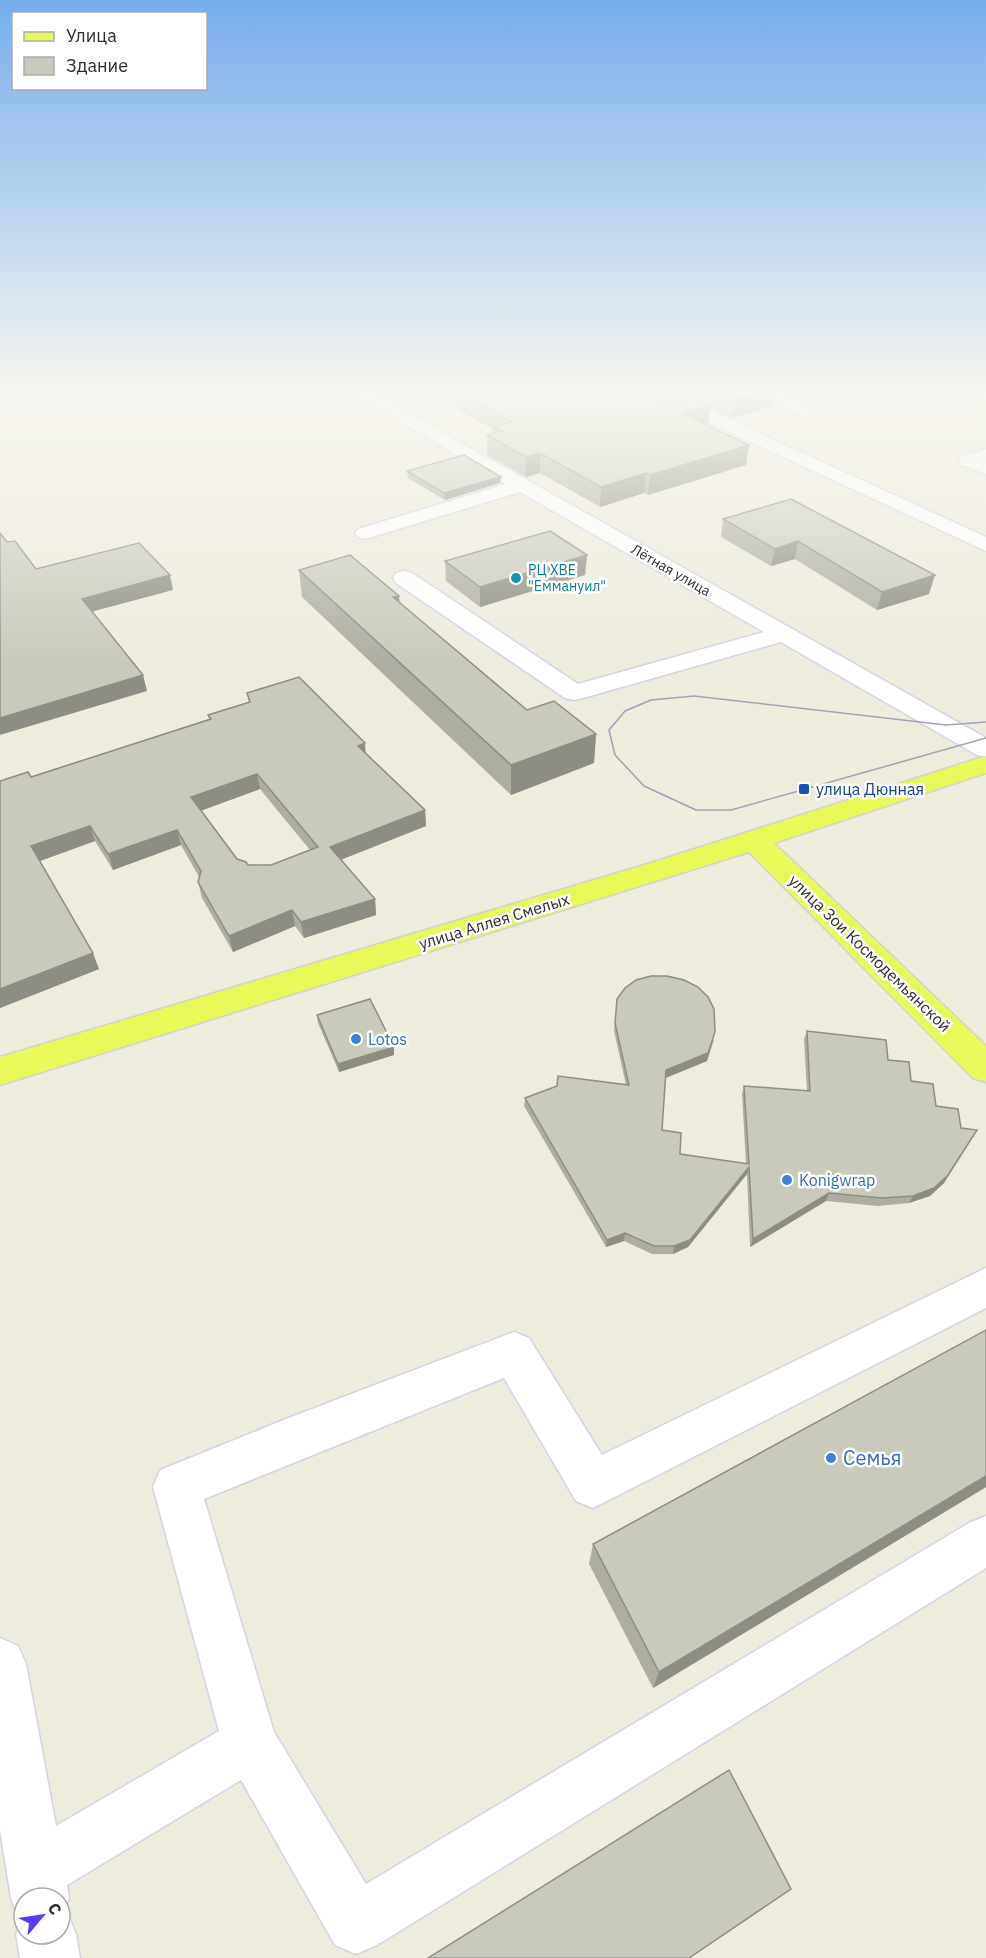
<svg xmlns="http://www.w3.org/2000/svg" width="986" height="1958" font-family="'IBM Plex Sans',sans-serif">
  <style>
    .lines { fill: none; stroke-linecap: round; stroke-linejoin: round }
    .minor-casing { stroke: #d5d2e5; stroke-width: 3 }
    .major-casing { stroke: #d1d1d1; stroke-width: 3 }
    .minor { fill: #fff; fill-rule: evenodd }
    .major { fill: #e7f858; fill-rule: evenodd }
    .tram { stroke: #a49fb7; stroke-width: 1.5 }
    .wall { fill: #adada2; fill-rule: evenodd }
    .shaded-wall { fill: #8d8d84 }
    .building { fill: #c9c9bc; stroke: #8d8d84; stroke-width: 1.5; fill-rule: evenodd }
    .culture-dot { fill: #0f9aa8; stroke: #fff; stroke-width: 2 }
    .transit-dot { fill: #1a4fb4; stroke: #fff; stroke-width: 2 }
    .shop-dot { fill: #3f7fe0; stroke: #fff; stroke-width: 2 }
    .labels { text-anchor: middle; stroke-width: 5; stroke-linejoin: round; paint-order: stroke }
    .far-culture-label { font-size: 14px; fill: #0d838f; stroke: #fff; text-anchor: start }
    .far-street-label { font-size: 14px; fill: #2c2c2c; stroke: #fff }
    .transit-label { font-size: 16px; fill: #164399; stroke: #fff; text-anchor: start }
    .street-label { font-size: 16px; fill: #2c2c2c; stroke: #fff }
    .shop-label { font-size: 16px; fill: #366cbe; stroke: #fff; text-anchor: start }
    .near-shop-label { font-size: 20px; fill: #366cbe; stroke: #fff; text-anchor: start }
  </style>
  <rect width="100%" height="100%" fill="#eeecdd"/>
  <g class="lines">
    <g class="minor-casing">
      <g id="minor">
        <polygon points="348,390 367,390 986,738 986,757 977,755 781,642 583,698 574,700 565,698 396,583 393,578 396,573 404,571 412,573 578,684 764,632 520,492 372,537 365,539 358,537 355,533 358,529 506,484"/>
        <polygon points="644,390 665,390 986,537 986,551 646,393"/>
        <polygon points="749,390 770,390 812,407 815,411 812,415 800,415 751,393"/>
        <polygon points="986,449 986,474 961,465 959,461 961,457"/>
        <path d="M986,1268V1308L593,1508L576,1501L504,1378L204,1499L274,1732L366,1884L969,1523L986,1516V1568L377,1945L356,1954L335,1945L241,1780L67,1885L69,1898L64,1911L67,1913L76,1934L80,1958H20L16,1934L22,1920L19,1919L11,1898L0,1830V1638L18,1646L26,1664L56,1826L219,1731L153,1487L160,1470L291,1417L514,1332L529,1338L602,1455ZM24,1898H60V1934H24Z"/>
      </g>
    </g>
    <g class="major-casing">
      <polygon id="major" points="986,756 986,773 774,843 986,1046 986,1082 973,1078 749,852 0,1085 0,1057 654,862"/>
    </g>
    <use href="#minor" class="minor"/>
    <use href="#major" class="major"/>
    <polyline class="tram" points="986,722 946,725 694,696 651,700 625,711 609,730 615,755 644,786 696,810 731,810 986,738"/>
  </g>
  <g class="wall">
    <polygon points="456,390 777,390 774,406 731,418 710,408 708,424 706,425 749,445 746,465 648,495 644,493 600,507 540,473 526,477 487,455 487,435 494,434 494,430 456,408"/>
    <polygon points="407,471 500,483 445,500 408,478"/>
    <polygon points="791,499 929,594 877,610 795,559 771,566 721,537 723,519"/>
    <polygon points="587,555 585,575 480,607 446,581 445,561"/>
    <polygon points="299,570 400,603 527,710 596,734 594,763 511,795 302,597"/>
    <path d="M247,693L366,753L425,810L426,826L341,860L375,899L376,915L304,938L295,926L233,952L202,898L198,882L199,877L181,845L113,870L95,841L40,861L99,969L0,1008V781L31,777L209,719L208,715L249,702ZM260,789L310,850L271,865H248L237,859L201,810Z"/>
    <polygon points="617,999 714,1040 707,1061 666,1078 662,1130 680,1154 746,1164 742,1094 744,1086 807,1091 804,1039 807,1031 888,1060 936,1106 961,1128 977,1130 944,1183 930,1196 909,1203 878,1206 826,1201 750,1247 747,1174 688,1247 673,1254 652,1254 624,1241 606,1247 524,1106 525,1098 626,1085 614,1031"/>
    <polygon points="317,1015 394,1047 394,1055 339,1072 318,1023"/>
    <polygon points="986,1330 986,1487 653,1688 589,1564 593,1544"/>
  </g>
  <g class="shaded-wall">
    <polygon points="768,390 777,390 774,406 731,418 734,399"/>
    <polygon points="711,405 708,424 679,433 681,413"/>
    <polygon points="749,445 746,465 648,495 650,475"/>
    <polygon points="540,453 540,473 526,477 526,457"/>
    <polygon points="646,473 644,493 600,507 601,487"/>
    <polygon points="501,477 500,483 445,500 444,493"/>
    <polygon points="798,541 795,559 771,566 775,549"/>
    <polygon points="587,555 585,575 480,607 480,587"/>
    <polygon points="170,575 173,590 87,613 82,599"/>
    <polygon points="935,575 929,594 877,610 882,592"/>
    <polygon points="399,596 401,623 393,597"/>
    <polygon points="143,675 147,691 0,735 0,718"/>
    <polygon points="596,734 594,763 511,795 511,765"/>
    <polygon points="365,743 366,759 358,746"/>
    <polygon points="257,774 260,789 195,813 191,797"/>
    <polygon points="425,810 426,826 332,863 330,847"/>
    <polygon points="90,826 95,841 37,862 31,846"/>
    <polygon points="177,830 181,845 113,870 108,854"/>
    <polygon points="375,899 376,915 304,938 301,922"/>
    <polygon points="292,910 295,926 233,952 229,936"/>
    <polygon points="93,953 99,969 0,1008 0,989"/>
    <polygon points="715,1032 707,1061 665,1078 666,1070"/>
    <polygon points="394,1047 394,1055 339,1072 338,1064"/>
    <polygon points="977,1130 944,1183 930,1196 909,1203 913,1196"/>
    <polygon points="749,1167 747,1174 688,1247 673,1254 674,1246"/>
    <polygon points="829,1193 826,1201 750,1247 753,1239"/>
    <polygon points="625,1233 624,1241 606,1247 607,1240"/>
    <polygon points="986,1476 986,1487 653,1688 659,1672"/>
  </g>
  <g class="building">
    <polygon points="457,390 636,390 668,405 680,405 685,398 681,393 673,390 676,390 711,405 681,413 749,445 650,475 646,473 601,487 540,453 526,457 487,435 502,431 494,427 512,422"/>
    <polygon points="713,390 768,390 734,399"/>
    <polygon points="464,455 501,477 444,493 407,471"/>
    <polygon points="791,499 935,575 882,592 798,541 775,549 723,519"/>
    <polygon points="550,531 587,555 480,587 445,561"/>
    <polygon points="0,533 7,542 15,541 36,569 139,543 170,575 82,599 143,675 0,718"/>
    <polygon points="350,555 399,596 393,597 527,710 554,701 596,734 511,765 299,570"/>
    <path d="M299,677L365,743L358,746L425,810L330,847L375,899L301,922L292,910L229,936L198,882L201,871L177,830L108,854L90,826L31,846L93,953L0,989V781L28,772L31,777L211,719L208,715L250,702L247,693ZM257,774L318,847L271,865H248L246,862L237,859L191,797Z"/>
    <polygon points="651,976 667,976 684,980 698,987 708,997 714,1009 715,1032 708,1053 666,1070 662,1130 681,1133 680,1154 749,1164 744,1086 810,1091 807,1031 886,1040 888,1060 909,1062 911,1081 933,1084 936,1106 958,1109 961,1128 977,1130 948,1175 934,1188 913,1196 882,1198 829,1193 753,1239 749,1167 690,1240 674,1246 654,1246 625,1233 607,1240 525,1098 557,1086 558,1076 629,1085 615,1023 617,999 625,988 636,980"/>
    <polygon points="370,999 394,1047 338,1064 317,1015"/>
    <polygon points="986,1330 986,1476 659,1672 593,1544"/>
    <polygon points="729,1770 791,1889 689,1958 428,1958"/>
  </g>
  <linearGradient id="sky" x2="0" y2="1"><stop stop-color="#76aded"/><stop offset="0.59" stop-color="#f7f6f0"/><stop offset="1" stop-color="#f7f6f0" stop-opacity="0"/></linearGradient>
  <rect width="986" height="664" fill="url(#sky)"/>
  <circle class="culture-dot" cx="516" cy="578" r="6"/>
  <rect class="transit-dot" x="798" y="783" width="12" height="12" rx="3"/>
  <g class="shop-dot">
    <circle cx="356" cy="1039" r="6"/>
    <circle cx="787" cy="1180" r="6"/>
    <circle cx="831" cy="1458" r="6"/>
  </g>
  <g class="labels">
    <g class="far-culture-label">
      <text x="528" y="575">РЦ ХВЕ<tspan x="528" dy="16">"Еммануил"</tspan></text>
    </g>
    <g class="far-street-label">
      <text transform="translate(671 570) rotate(30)" y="5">Лётная улица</text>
    </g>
    <g class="transit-label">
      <text x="816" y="795">улица Дюнная</text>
    </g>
    <g class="street-label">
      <text transform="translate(494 921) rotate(-17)" y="6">улица Аллея Смелых</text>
      <text transform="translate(870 953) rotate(44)" y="6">улица Зои Космодемьянской</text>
    </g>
    <g class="shop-label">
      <text x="368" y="1045">Lotos</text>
      <text x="799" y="1186">Konigwrap</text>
    </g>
    <g class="near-shop-label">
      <text x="843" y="1465">Семья</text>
    </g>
  </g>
  <rect x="12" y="12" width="195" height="78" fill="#ffffff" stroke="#ababab" stroke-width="1.5"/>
  <rect x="24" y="32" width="30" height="9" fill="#e7f858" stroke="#ababab" stroke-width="1.5"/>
  <text x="66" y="42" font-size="18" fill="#2c2c2c">Улица</text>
  <rect x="24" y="57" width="30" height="18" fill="#c9c9bc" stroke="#ababab" stroke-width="1.5"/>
  <text x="66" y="72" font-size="18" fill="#2c2c2c">Здание</text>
  <g transform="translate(42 1916) rotate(61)"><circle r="28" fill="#ffffff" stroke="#ababab" stroke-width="1.5"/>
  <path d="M0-4.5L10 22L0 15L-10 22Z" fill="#5739ff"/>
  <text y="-9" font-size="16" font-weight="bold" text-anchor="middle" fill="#2c2c2c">С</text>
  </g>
</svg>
